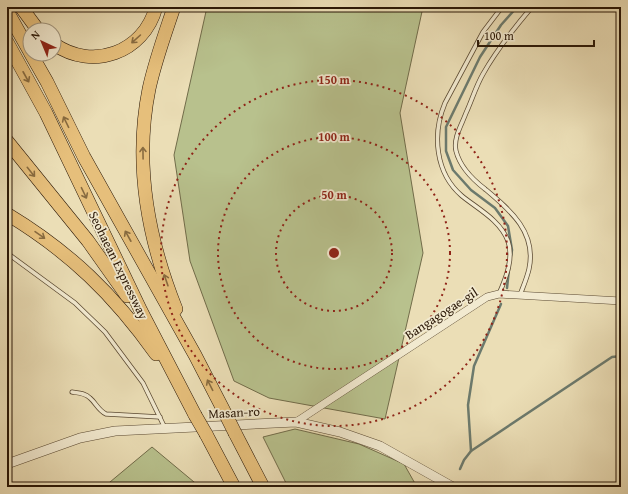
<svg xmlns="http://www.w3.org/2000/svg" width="628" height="494" font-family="'Gentium Book Plus',serif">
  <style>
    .green { fill: #b8c18d; stroke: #716c4a }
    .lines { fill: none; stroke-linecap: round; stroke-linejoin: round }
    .stream { stroke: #6c7a6d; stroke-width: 2.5 }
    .service-casing { stroke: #5a4932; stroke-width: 5 }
    .minor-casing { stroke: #5a4932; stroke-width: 8 }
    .tertiary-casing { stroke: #5a4932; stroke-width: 10 }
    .motorway-casing { stroke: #2a1706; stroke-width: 14 }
    .service { stroke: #f2ead0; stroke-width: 3.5 }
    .minor { stroke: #f2ead0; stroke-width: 7 }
    .tertiary { stroke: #f2ead0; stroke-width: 9 }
    .motorway { stroke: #e6bf7b; stroke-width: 13 }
    .motorway-bridge-casing { stroke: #2a1706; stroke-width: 14; stroke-linecap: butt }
    .motorway-bridge { stroke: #e6bf7b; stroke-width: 13 }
    .oneway { stroke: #886b40 }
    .ring { fill: none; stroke: #8f2418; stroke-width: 2; stroke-dasharray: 2 4 }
    .labels { text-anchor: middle; stroke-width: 3.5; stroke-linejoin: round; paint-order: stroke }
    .street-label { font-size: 13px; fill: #2a1706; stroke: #f2ead0 }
    .centre { fill: #8f2418; stroke: #f2ead0; stroke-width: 2 }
    .ring-label { font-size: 12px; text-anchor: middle; font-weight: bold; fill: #8f2418; stroke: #f2ead0; stroke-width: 3.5; stroke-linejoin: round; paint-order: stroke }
  </style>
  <rect width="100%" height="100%" fill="#ebdeb6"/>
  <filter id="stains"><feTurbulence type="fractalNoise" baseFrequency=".005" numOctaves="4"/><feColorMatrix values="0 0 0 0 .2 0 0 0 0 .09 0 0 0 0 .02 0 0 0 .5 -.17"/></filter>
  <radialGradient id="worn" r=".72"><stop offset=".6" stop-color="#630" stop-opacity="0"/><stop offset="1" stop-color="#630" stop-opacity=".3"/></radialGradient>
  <g class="green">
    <polygon points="207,7 423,7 400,113 423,253 385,419 269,398 234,381 190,261 174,155"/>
    <polygon points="295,429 359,444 404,464 417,487 288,487 263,437"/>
    <polygon points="152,447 200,487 104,487"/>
  </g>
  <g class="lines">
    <g class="stream">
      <polyline points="511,256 512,250 508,226 495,208 471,190 453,170 446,151 446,127 480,57 501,25 517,7"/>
      <polyline points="507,288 509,269"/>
      <polyline points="471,451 612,357 621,356"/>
      <polyline points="460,469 464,460 471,451 468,405 474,366 501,304"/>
    </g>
    <g class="service-casing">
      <g id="service">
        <polyline points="7,253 75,303 105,332 143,383 165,428"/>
        <path d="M499,294C506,278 514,258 508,241C500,220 478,209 462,196C435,173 432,134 445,103L483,32L502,7"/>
        <path d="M520,295C523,287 527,278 529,269C537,232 510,210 485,189C472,179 460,167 456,151C453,138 462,124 466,113C472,100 476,86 483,74C497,49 514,28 532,7"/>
        <path d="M72,392C79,393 85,393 90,398C96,403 98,410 106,414L160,417"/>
      </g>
    </g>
    <g class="minor-casing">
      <polyline id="minor" points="296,422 487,297 499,294 621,301"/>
    </g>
    <g class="tertiary-casing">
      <polyline id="tertiary" points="7,464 80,438 115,431 296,422 340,432 380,446 453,487"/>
    </g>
    <g class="motorway-casing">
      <g id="motorway">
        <polyline points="21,7 38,30"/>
        <path d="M174,7C165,34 155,61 149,89C134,163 148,239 176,309"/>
        <polyline points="7,11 30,52"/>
        <polyline points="7,42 46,113 141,311 195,415"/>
        <path d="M54,44C92,71 144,53 156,7"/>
        <polyline points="31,54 47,82 84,157 195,355 226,415"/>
        <polyline points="7,141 88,241 127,296"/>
        <path d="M7,214C70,252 114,295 156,354"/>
        <polyline points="235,433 263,487"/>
        <polyline points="206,434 234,487"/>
      </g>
    </g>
    <use href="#service" class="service"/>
    <use href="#minor" class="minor"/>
    <use href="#tertiary" class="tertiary"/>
    <use href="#motorway" class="motorway"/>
    <g class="motorway-bridge-casing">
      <g id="motorway-bridge">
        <polyline points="195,415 206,434"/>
        <polyline points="226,415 235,433"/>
      </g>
    </g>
    <use href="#motorway-bridge" class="motorway-bridge"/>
  </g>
  <defs><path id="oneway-shaft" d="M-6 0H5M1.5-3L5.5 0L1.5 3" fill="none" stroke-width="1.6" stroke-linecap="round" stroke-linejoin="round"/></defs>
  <g class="oneway">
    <use href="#oneway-shaft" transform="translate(136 39) rotate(138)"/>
    <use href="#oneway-shaft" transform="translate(26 77) rotate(61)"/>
    <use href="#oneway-shaft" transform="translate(66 122) rotate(-116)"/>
    <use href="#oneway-shaft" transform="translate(143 153) rotate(-91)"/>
    <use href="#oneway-shaft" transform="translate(31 172) rotate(51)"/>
    <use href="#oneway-shaft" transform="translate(84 193) rotate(64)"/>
    <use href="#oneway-shaft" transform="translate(40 235) rotate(35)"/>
    <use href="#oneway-shaft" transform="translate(128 236) rotate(-119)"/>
    <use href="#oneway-shaft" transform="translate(166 280) rotate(-109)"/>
    <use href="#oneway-shaft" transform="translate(210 385) rotate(-117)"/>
  </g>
  <g class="ring">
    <circle cx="334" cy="253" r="58"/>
    <circle cx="334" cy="253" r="116"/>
    <circle cx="334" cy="253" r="173"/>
  </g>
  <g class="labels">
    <g class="street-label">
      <text transform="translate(119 265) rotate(64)" y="5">Seohaean Expressway</text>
      <text transform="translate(441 313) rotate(-33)" y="5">Bangagogae-gil</text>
      <text transform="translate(234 412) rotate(-3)" y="5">Masan-ro</text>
    </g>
  </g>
  <circle cx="334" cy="253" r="6" class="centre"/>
  <g class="ring-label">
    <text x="334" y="84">150 m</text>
    <text x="334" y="141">100 m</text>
    <text x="334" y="199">50 m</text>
  </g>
  <rect width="628" height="494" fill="none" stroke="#ebdeb6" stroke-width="24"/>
  <rect x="8" y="8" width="612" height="478" fill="none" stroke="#2a1706" stroke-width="2"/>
  <rect x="12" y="12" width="604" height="470" fill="none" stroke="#2a1706"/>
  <g transform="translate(42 42) rotate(316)"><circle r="19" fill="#f2ead0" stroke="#a2967f"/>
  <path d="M0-3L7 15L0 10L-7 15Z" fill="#8f2418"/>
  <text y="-6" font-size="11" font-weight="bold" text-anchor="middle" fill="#2a1706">N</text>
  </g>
  <path d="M478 40v6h116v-6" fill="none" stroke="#2a1706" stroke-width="2"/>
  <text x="484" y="40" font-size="12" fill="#2a1706" stroke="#f2ead0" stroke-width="3" paint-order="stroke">100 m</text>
  <rect width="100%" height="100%" filter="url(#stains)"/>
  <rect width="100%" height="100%" fill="url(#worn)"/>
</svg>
